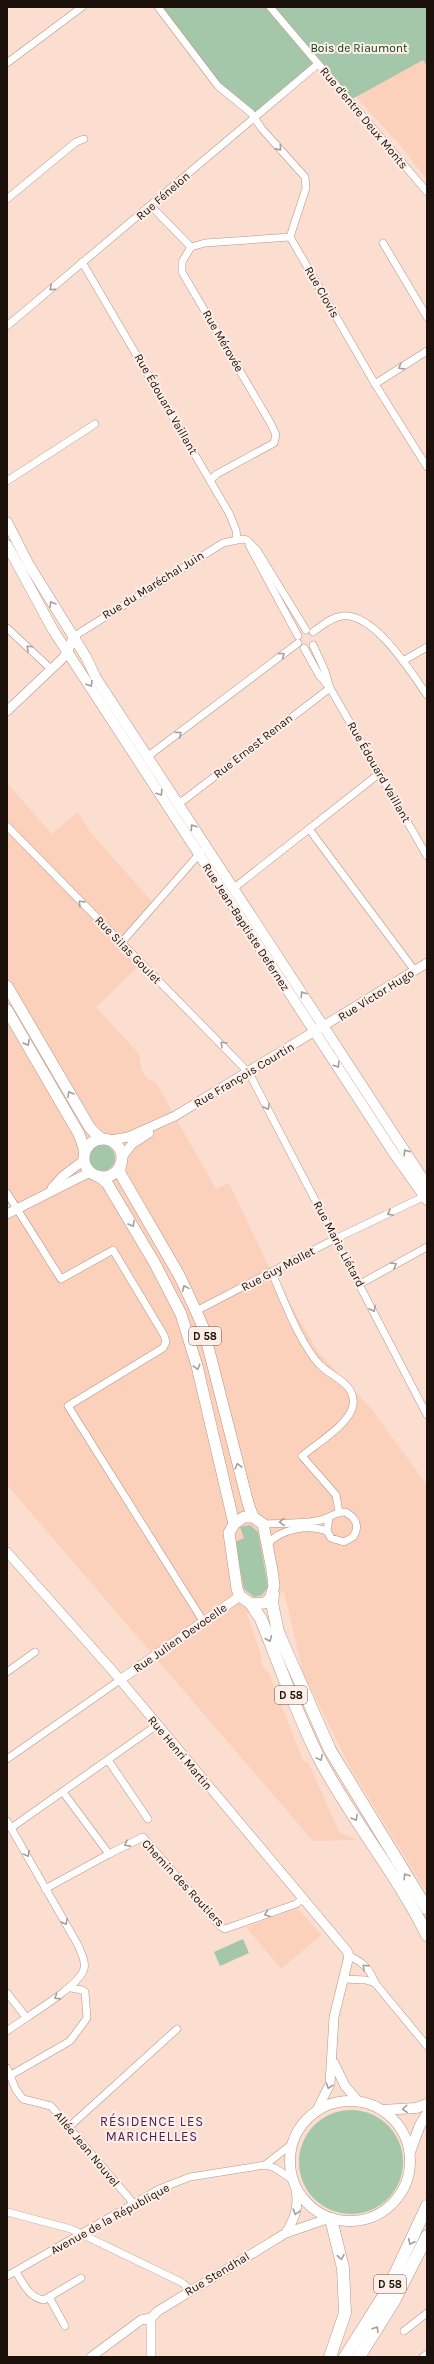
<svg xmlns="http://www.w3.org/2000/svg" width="434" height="2364" font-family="Karla,sans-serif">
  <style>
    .built { fill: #fbd1bb }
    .green { fill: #a4c7a9 }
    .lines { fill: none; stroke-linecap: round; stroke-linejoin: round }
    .minor-casing { stroke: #b69585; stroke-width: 8 }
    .tertiary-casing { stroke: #b69585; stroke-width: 10 }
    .secondary-casing { stroke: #b69585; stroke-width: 11 }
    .primary-casing { stroke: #b69585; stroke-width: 12 }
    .trunk-casing { stroke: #b69585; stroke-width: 13 }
    .minor { stroke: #fff; stroke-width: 7 }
    .tertiary { stroke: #fff; stroke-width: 9 }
    .secondary { stroke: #fff; stroke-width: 10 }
    .primary { stroke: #fff; stroke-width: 11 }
    .trunk { stroke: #fff; stroke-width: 12 }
    .oneway { stroke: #a49f9d }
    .labels { text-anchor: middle; stroke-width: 4; stroke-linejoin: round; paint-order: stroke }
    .shield { fill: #fdefe8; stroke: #60534d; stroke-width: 1 }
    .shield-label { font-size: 11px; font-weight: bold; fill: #1c100a }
    .park-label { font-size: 12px; fill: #0a401b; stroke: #fdefe8 }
    .street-label { font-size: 12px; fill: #1c100a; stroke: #fdefe8 }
    .neighbourhood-label { font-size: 13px; letter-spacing: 1px; fill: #462056; stroke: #fdefe8 }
  </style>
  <rect width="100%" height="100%" fill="#fbded0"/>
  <g class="built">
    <polygon points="423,59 427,66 427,180 401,146 356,97"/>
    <polygon points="7,783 52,834 78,812 90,832 155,905 121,943 141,964 96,1007 139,1054 142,1072 150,1081 155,1081 216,1189 229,1183 268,1265 318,1352 370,1407 427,1485 427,1893 351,1769 303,1673 284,1591 247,1614 261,1655 261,1664 269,1674 300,1753 304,1762 308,1762 339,1832 357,1840 313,1841 7,1485 7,1214 18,1208 7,1193"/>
    <polygon points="298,1908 321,1935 281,1969 246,1927"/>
  </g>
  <g class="green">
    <polygon points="158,7 427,7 427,66 423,60 356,97 348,100 318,64 254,118 233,100"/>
    <circle cx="102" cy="1158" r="13"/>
    <polygon points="250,1525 258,1532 268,1587 262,1595 254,1597 244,1589 235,1542 244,1538 240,1527"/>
    <polygon points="243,1939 249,1953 220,1966 214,1952"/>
    <circle cx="351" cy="2162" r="52"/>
  </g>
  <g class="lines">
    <g class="minor-casing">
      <g id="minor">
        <polyline points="158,7 218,86 251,113 262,129 305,177 306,188 290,237 375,384 427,467"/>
        <polyline points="270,7 427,192"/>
        <polyline points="7,63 82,7"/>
        <polyline points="7,199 76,142 84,139"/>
        <polyline points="151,206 191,247 205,243 290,237"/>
        <polyline points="383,243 427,317"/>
        <polyline points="191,247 182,262 182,272 271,424 276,435 274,443 217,474 210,480"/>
        <polyline points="82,262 229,513 236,530 237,539"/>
        <polyline points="7,326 318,64"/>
        <polyline points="375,384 427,351"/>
        <polyline points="7,481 95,424"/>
        <polyline points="249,545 298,636"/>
        <polyline points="7,628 51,669"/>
        <path d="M313,632C322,626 331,617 342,616C374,612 411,672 427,695"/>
        <polyline points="73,637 223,543 242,539 247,540 257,550 306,630"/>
        <polyline points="304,648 319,675 330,688 325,671 313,645"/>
        <polyline points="403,661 427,647"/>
        <polyline points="147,757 298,643"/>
        <polyline points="177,803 184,800 330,688 427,856"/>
        <polyline points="7,826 249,1073 427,1415"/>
        <polyline points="309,829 415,971"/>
        <polyline points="234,888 380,773"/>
        <polyline points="121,943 201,852"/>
        <polyline points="7,1193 61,1279 113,1250 164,1335 166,1342 163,1348 68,1406 203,1621"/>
        <path d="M272,1273C284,1300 300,1344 320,1365C331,1377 356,1383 353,1405C350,1424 316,1444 302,1456L336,1495L339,1512"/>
        <polyline points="360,1284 427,1247"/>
        <polyline points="196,1311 331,1241 425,1196 427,1192"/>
        <path d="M263,1524C280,1523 299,1524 316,1521C327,1520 334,1512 345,1512C356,1517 360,1527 353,1537L344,1542L331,1538L327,1531L329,1518"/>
        <path d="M268,1544C280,1529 308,1524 327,1531"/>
        <polyline points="7,1672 35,1652"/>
        <polyline points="7,1759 120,1680"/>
        <polyline points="108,1760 148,1819"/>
        <polyline points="63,1792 109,1854"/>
        <path d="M7,1821L78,1945C81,1953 86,1961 84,1969C79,1987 24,2018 7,2031"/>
        <polyline points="11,1828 157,1725"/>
        <polyline points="45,1889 109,1854 143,1837 220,1926 225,1929 296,1904 303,1898"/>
        <path d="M349,1956C363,1962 370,1969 375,1983L427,2046"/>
        <polyline points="343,1979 366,1980 375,1983"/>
        <polyline points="7,1993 26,2017"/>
        <polyline points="7,2068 16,2090 23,2099 51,2106 134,2204"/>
        <polyline points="11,2075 70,2041 87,2018 85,1992 82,1990 71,1988"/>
        <polyline points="70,2126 177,2029"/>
        <polyline points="265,2165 292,2144"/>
        <polyline points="7,2212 71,2229 181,2282 191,2290"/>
        <path d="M16,2272C23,2283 29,2298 44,2300L81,2278"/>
        <polyline points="7,2276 159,2189 190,2177 265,2165 275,2168 293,2180"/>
        <polyline points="49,2297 65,2326"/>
        <polyline points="404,2331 427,2313"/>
        <polyline points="423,2357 427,2354"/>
      </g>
    </g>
    <g class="tertiary-casing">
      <g id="tertiary">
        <polyline points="7,711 63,658 68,651 73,637"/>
        <polyline points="111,1140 128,1137 175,1116 427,963"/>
        <polyline points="122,1157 132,1144 149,1133"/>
        <polyline points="52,1188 63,1176 84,1160"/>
        <polyline points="7,1214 86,1174 92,1173"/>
        <polyline points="7,1552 111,1669 347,1951 349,1956 334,2017 330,2084 316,2112"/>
        <polyline points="120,1680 240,1596"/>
        <polyline points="334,2063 345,2086 359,2102"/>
        <path d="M286,2233C295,2218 299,2207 296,2189"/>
        <polyline points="151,2318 158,2311 286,2233 330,2218"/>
        <polyline points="91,2357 141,2320 151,2318"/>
        <polyline points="151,2357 151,2318"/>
      </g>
    </g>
    <g class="secondary-casing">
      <g id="secondary">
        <polyline points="7,522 29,565 86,657 96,678 427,1185"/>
        <polyline points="7,545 53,630 393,1152 427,1200"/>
        <circle cx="350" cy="2161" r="60"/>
        <polyline points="382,2110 416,2108 427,2104"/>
        <polyline points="410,2152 420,2125 427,2114"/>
      </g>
    </g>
    <g class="primary-casing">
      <g id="primary">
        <polyline points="7,986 90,1128 101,1139"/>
        <polyline points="7,1010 79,1134 85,1151"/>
        <circle cx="103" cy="1158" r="19"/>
        <polyline points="120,1165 120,1173 179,1275 196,1311 203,1327 248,1503 253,1517"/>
        <polyline points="99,1176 107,1183 154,1262 181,1314 197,1366 234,1524"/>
        <polygon points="244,1517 253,1517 263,1524 272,1570 274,1586 270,1599 264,1603 251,1604 240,1596 237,1589 229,1533 234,1524"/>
      </g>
    </g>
    <g class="trunk-casing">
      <g id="trunk">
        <polyline points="273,1594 272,1603 278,1632 330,1750 427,1909"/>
        <path d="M251,1604L261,1619C279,1664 296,1712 318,1756C350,1818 396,1872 427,1935"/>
        <polyline points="330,2357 345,2313 343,2268 331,2219"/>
        <polyline points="345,2357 388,2289 427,2206"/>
        <polyline points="359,2357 394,2301 427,2236"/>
      </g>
    </g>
    <use href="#minor" class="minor"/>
    <use href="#tertiary" class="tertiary"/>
    <use href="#secondary" class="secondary"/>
    <use href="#primary" class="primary"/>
    <use href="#trunk" class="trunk"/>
  </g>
  <defs><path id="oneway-chevron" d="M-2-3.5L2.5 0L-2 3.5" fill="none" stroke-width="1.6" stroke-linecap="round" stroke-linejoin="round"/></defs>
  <g class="oneway">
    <use href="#oneway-chevron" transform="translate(279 148) rotate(48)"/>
    <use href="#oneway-chevron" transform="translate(52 288) rotate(140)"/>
    <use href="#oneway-chevron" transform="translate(401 367) rotate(148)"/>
    <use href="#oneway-chevron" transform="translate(52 604) rotate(-121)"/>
    <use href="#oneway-chevron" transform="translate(29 648) rotate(-137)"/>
    <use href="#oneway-chevron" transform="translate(282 655) rotate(-38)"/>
    <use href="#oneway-chevron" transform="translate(90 684) rotate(58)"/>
    <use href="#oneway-chevron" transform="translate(179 734) rotate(-37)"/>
    <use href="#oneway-chevron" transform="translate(160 793) rotate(57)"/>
    <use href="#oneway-chevron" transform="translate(193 827) rotate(-124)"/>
    <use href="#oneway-chevron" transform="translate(81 903) rotate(-136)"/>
    <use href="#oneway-chevron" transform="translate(303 994) rotate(-123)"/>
    <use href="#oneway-chevron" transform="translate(27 1043) rotate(60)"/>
    <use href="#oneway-chevron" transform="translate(223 1044) rotate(-135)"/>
    <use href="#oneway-chevron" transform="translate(337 1065) rotate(57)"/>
    <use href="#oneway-chevron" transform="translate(70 1094) rotate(-120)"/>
    <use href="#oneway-chevron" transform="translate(267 1107) rotate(63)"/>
    <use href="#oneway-chevron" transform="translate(406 1152) rotate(-124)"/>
    <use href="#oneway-chevron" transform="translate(390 1213) rotate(154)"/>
    <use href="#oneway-chevron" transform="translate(132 1224) rotate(60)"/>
    <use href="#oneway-chevron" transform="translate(394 1265) rotate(-29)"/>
    <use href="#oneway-chevron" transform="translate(185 1288) rotate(-114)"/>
    <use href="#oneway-chevron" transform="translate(373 1309) rotate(63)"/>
    <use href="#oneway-chevron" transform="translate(197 1367) rotate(75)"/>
    <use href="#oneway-chevron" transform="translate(238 1466) rotate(-104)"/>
    <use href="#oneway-chevron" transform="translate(282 1522) rotate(178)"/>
    <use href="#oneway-chevron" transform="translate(269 1639) rotate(67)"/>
    <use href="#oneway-chevron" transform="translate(320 1758) rotate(62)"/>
    <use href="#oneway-chevron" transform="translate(355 1818) rotate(60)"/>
    <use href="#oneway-chevron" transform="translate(127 1844) rotate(152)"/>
    <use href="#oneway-chevron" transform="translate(27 1854) rotate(62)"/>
    <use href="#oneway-chevron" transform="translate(406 1876) rotate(-124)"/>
    <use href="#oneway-chevron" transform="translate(267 1914) rotate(160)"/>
    <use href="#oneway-chevron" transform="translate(65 1922) rotate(60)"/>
    <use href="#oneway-chevron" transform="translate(365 1967) rotate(-136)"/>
    <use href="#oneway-chevron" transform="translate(57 1997) rotate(148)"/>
    <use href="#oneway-chevron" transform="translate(329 2086) rotate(109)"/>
    <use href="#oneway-chevron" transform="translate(405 2109) rotate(175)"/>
    <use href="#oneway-chevron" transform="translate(296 2212) rotate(106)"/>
    <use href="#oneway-chevron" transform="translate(411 2242) rotate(116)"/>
    <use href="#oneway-chevron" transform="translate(341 2257) rotate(79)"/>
    <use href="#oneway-chevron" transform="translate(376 2329) rotate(-58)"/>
  </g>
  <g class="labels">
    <g class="shield">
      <rect x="189" y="1327" width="32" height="18" rx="3"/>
      <rect x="275" y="1686" width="32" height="18" rx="3"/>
      <rect x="374" y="2275" width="32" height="18" rx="3"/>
    </g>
    <g class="shield-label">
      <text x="205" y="1340">D 58</text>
      <text x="291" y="1699">D 58</text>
      <text x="390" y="2288">D 58</text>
    </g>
    <g class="park-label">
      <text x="359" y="52">Bois de Riaumont</text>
    </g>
    <g class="street-label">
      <text transform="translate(364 118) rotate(50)" y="4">Rue d'entre Deux Monts</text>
      <text transform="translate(163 196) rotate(-41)" y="4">Rue Fénelon</text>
      <text transform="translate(322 292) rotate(60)" y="4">Rue Clovis</text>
      <text transform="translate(223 341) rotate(60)" y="4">Rue Mérovée</text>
      <text transform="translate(166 404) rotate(60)" y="4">Rue Édouard Vaillant</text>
      <text transform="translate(153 585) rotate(-32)" y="4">Rue du Maréchal Juin</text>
      <text transform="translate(253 746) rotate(-38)" y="4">Rue Ernest Renan</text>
      <text transform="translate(379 772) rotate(60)" y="4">Rue Édouard Vaillant</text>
      <text transform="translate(246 927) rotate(57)" y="4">Rue Jean-Baptiste Defernez</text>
      <text transform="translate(128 950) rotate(46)" y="4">Rue Silas Goulet</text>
      <text transform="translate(376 995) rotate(-32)" y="4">Rue Victor Hugo</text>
      <text transform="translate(244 1075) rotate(-31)" y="4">Rue François Courtin</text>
      <text transform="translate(339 1244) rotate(62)" y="4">Rue Marie Liétard</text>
      <text transform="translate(278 1269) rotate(-28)" y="4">Rue Guy Mollet</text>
      <text transform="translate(180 1638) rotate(-35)" y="4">Rue Julien Devocelle</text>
      <text transform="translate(180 1753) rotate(50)" y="4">Rue Henri Martin</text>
      <text transform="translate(183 1883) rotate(47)" y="4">Chemin des Routiers</text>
      <text transform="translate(87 2149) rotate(50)" y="4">Allée Jean Nouvel</text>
      <text transform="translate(110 2219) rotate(-29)" y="4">Avenue de la République</text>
      <text transform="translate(217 2274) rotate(-31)" y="4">Rue Stendhal</text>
    </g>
    <g class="neighbourhood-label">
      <text x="152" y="2126">RÉSIDENCE LES<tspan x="152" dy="15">MARICHELLES</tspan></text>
    </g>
  </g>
  <rect width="434" height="2364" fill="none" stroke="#1c100a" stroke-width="16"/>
</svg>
